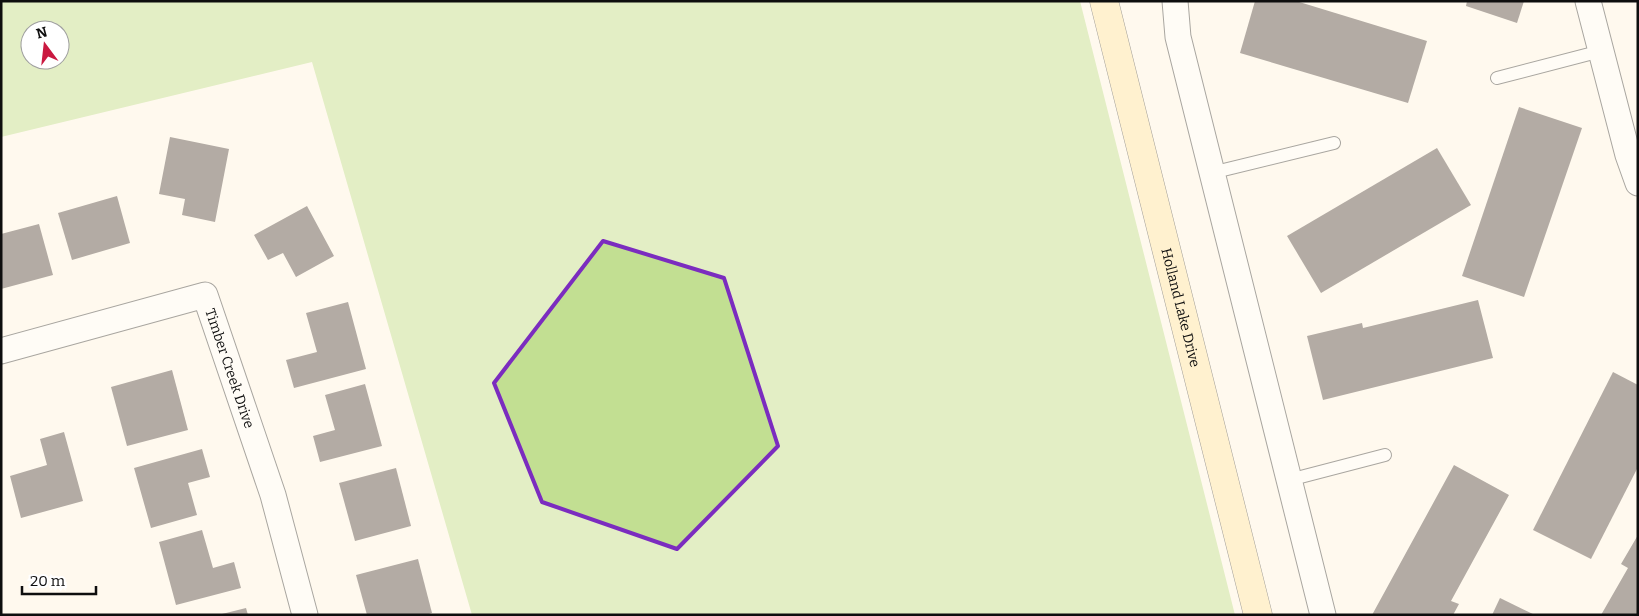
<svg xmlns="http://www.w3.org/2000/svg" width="1639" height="616" font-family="Bitter,serif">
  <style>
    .forest { fill: #c2df92; fill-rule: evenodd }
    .building { fill: #574c49 }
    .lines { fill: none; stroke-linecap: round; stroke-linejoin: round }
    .lane-casing { stroke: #414141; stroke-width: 14 }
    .street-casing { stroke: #414141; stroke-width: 27 }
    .secondary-casing { stroke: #303030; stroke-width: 29 }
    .lane { stroke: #fff; stroke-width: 12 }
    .street { stroke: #fff; stroke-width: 25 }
    .secondary { stroke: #ffe7a9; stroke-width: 28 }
    .marked { fill: none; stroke: #7b2cbf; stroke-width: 4; stroke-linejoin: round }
    .labels { text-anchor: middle; stroke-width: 5; stroke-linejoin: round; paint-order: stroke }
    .street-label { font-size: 14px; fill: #0e0e0e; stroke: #fff }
  </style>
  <rect width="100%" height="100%" fill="#fff9ee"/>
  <path class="forest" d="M1,1H1080L1235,615H472L312,62L1,137ZM30,30H60V60H30Z"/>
  <g class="building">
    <polygon points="1255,1 1296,1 1427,41 1408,103 1240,53"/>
    <polygon points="1467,1 1524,1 1517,23 1466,6"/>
    <polygon points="1519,107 1582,128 1524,297 1462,276"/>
    <polygon points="170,137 229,149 215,222 182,215 185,199 159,194"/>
    <polygon points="1437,148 1471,205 1321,293 1287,236"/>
    <polygon points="117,196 130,243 72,260 58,213"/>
    <polygon points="307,206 334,256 296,277 283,253 268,260 254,235"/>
    <polygon points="39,224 53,275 1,289 1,234"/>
    <polygon points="1478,300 1493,358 1323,400 1307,336 1362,323 1363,328"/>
    <polygon points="348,302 366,369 294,388 286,360 317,352 306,313"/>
    <polygon points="172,370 188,430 127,446 111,387"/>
    <polygon points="1613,372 1638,385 1638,467 1591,559 1533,530"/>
    <polygon points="365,384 382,446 320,462 313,436 335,430 325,395"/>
    <polygon points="64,432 83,501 21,518 10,476 47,465 40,439"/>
    <polygon points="202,449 210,477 188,483 197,515 151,528 134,468"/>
    <polygon points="1454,465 1509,495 1451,601 1459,604 1453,615 1372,615"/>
    <polygon points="396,468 411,526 355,541 339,483"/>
    <polygon points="202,530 213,568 234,562 241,588 176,605 159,542"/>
    <polygon points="1638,535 1638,615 1601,615 1628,568 1621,564"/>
    <polygon points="418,559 432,613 426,615 367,615 356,575"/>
    <polygon points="1500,598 1535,615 1492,615"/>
    <polygon points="246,608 248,615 222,615 222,614"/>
  </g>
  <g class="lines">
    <g class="lane-casing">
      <g id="lane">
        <polyline points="1497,78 1601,51"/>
        <polyline points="1211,173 1334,143"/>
        <polyline points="1289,480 1385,455"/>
      </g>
    </g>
    <g class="street-casing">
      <g id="street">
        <polyline points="1175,1 1178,37 1323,615"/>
        <polyline points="1588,1 1628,155 1638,183"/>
        <path id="s1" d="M1,351L205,295L273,495L305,615"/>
      </g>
    </g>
    <g class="secondary-casing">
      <g id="secondary">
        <path id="s2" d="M1104,1L1258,615"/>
      </g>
    </g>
    <use href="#lane" class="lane"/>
    <use href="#street" class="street"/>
    <use href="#secondary" class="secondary"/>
  </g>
  <path d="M0 0H1639V616H0ZM603,241L724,278L778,446L677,549L542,502L494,383Z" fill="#fff9ee" fill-opacity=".55" fill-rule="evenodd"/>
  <path class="marked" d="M603,241L724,278L778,446L677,549L542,502L494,383Z"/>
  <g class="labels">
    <g class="street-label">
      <text dy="5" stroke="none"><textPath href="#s2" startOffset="316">Holland Lake Drive</textPath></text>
      <text dy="5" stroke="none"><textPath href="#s1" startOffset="289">Timber Creek Drive</textPath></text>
    </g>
  </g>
  <rect width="1639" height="616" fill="none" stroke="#0e0e0e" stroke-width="5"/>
  <g transform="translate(45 45) rotate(345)"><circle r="24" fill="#ffffff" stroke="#9f9f9f"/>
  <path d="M0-4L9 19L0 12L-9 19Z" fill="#ca1940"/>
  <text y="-8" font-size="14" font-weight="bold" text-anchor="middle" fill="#0e0e0e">N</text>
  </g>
  <path d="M22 586v8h74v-8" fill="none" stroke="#0e0e0e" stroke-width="2.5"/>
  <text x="30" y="586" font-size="15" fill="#0e0e0e" stroke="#ffffff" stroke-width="4" paint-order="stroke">20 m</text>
</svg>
